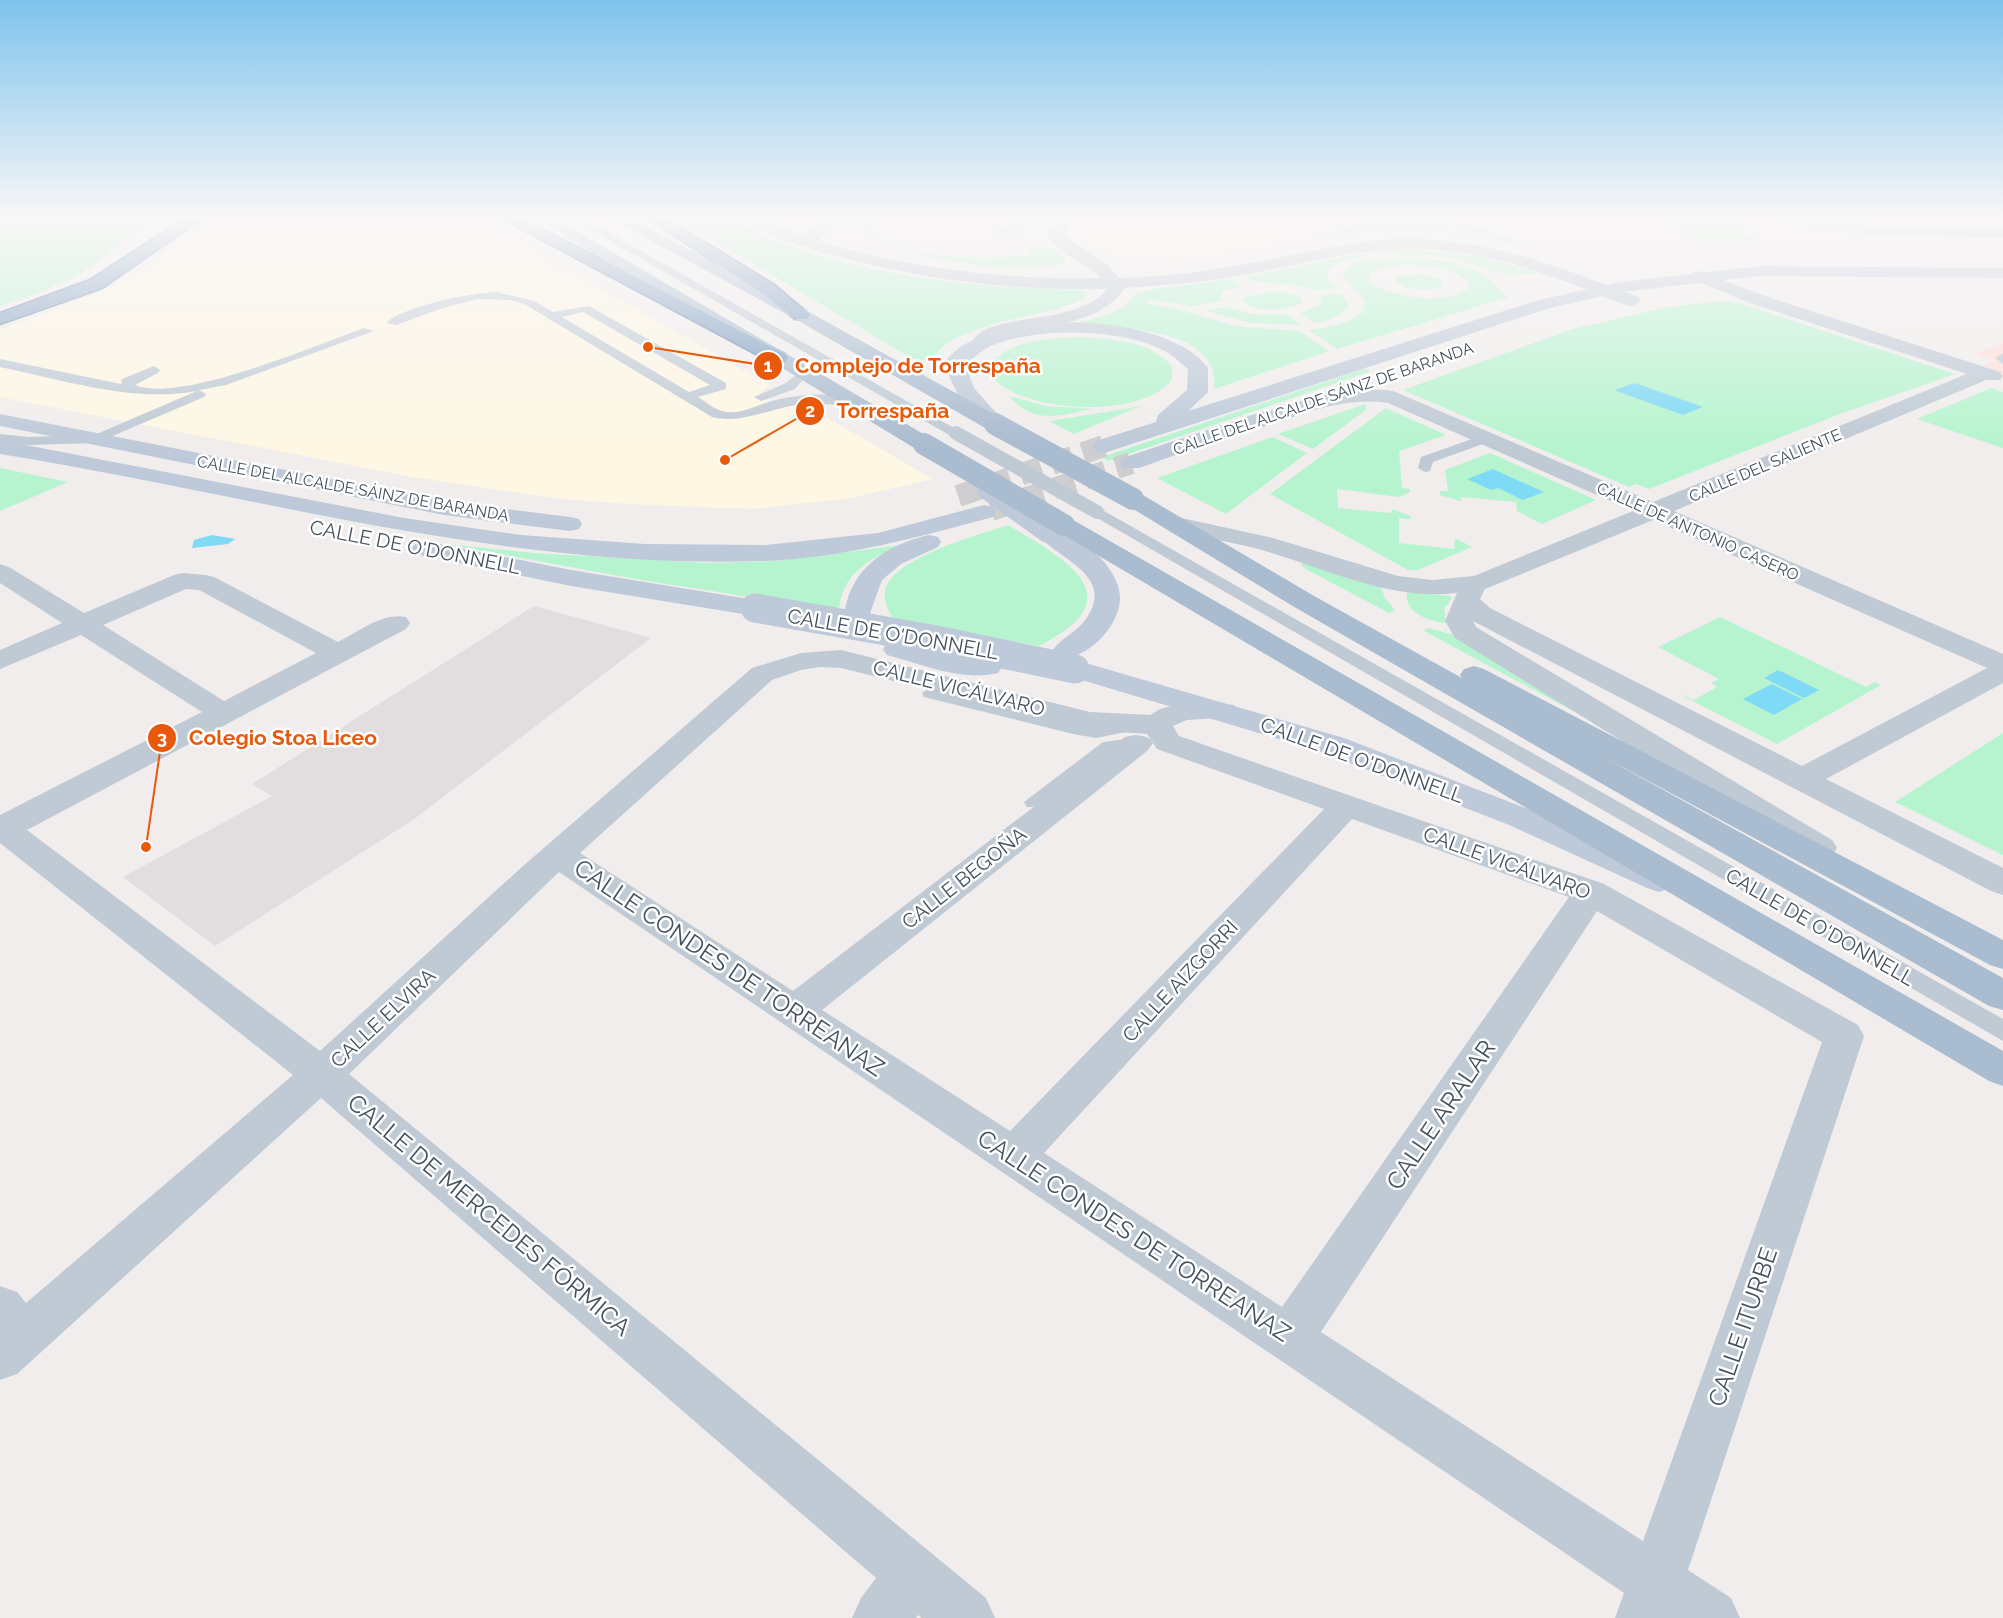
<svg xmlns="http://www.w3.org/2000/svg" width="2003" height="1618" font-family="Raleway,sans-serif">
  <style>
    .commercial { fill: #fef7e4 }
    .education { fill: #e2dedf }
    .medical { fill: #fddeda }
    .green { fill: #b6f4cf; fill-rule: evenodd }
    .water { fill: #7fdaf5 }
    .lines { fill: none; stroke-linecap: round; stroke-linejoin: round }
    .secondary-tunnel { stroke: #ceced0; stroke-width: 22; stroke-dasharray: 22 11; stroke-linecap: butt }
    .highway-casing { stroke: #6b8aae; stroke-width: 3 }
    .lane { fill: #bfcad5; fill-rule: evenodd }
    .street { fill: #bfcad5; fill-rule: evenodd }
    .secondary { fill: #becad9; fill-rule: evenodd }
    .primary { fill: #aabcd0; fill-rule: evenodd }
    .highway { fill: #809fc2; fill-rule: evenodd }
    .lane-bridge { stroke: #bfcad5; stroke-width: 14 }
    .secondary-bridge-far1 { stroke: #becad9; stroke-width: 22 }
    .secondary-bridge { stroke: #becad9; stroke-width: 29 }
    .primary-bridge { stroke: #aabcd0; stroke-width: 22 }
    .labels { text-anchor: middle; stroke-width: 5; stroke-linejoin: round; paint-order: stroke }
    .far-street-label { font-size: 16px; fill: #44515d; stroke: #fff }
    .street-label { font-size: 20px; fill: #44515d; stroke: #fff }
    .near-street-label { font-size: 24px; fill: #44515d; stroke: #fff }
    .leader { fill: none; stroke: #e8590c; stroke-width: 2 }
    .callout-dot { fill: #e8590c; stroke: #fff; stroke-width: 2 }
    .mark-label { font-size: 18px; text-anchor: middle; font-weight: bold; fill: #fff }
    .callout-label { font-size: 21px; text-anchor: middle; font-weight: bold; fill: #e8590c; stroke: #fff; stroke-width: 5; stroke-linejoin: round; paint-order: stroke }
  </style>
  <rect width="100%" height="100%" fill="#f1eded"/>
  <g class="commercial">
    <polygon points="226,218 469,218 499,231 769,385 758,395 781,407 805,405 933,479 851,498 754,509 627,504 554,498 412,477 0,397 0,330 111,288 192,236"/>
    <polygon points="1109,218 1371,218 1251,248 1182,259 1123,255 1100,248 1088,241 1085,233 1088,227"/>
  </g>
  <polygon class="education" points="534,606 651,638 413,820 215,946 123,877 272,796 252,784"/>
  <polygon class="medical" points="2003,343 2003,373 1982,366 1994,361 1974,354"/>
  <g class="green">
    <path d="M0,218H159C131,234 109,255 82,272C56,287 28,297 0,306Z"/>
    <path d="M677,218H732C750,233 773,240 794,247C887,279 983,288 1080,290L1087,293L1085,298C1050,316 1007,316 970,332C963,335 955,338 949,342C931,354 936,364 911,358Z"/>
    <path d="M859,218H867V226C893,263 992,259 1032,255L1027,250L1051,248L1065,257L1066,260C1044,281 858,258 859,218Z"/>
    <polygon points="1019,218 1035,218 1026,226 1024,238 1000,240 994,228 1010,226"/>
    <polygon points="1379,218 1424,218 1450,223 1438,232 1375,231 1309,238"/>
    <polygon points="1661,218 1729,218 1756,240 1699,241"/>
    <polygon points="1462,225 1491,230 1524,245 1449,233"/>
    <polygon points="1406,249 1475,255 1538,273 1510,276 1450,258 1385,254 1377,251"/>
    <polygon points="1360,253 1364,256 1341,262 1328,271 1328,280 1336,288 1316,290 1289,284 1254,282 1245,277"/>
    <path d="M1386,258C1418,257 1456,258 1484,275C1493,280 1500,291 1509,297L1337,349L1309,330C1329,327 1349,325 1364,311L1365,301L1342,276C1348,260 1371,260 1386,258ZM1397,265C1420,265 1449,265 1467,281L1469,287C1452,306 1386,298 1369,281L1371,272Z"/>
    <path d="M1421,274L1441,279L1444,284C1432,294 1407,291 1395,281L1399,276Z"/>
    <path d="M1232,279L1242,286L1224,291L1220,298L1222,301L1190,306L1149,299L1146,303L1185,311L1235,326L1299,331L1329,351L1214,389C1223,327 1117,328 1078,323L1110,314L1125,306L1134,295L1153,289Z"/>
    <path d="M1279,291L1296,295L1302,300V303C1285,310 1257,314 1243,301L1244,297Z"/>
    <path d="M1341,293L1349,306C1341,317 1329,320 1316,323L1301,313L1320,305L1322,301L1319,296Z"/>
    <polygon points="1720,301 1736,302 1955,374 1840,414 1649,489 1636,484 1629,487 1403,390 1573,329 1667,307"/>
    <polygon points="1228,307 1253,314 1287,314 1301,325 1250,323 1204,310"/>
    <path d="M1081,337C1112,339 1150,341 1172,366V380C1141,419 1024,414 992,377V363C1012,339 1052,338 1081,337Z"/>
    <polygon points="1364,369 1371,371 1108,461 1102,457"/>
    <polygon points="1991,388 2003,392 2003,448 1917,419"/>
    <path d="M1009,396L1046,406L1093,409C1060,415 1034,426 1009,396Z"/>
    <polygon points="1365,404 1367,409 1313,449 1278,434"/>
    <polygon points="1143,405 1074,434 1049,421 1131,408"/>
    <polygon points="1386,408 1446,435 1399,451 1402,488 1410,489 1410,492 1399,497 1337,489 1338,508 1392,513 1392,509 1411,516 1410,519 1399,518 1399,543 1454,549 1455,538 1472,547 1418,570 1408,570 1270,494"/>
    <polygon points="1273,437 1307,453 1226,514 1157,478"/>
    <polygon points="1490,453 1596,500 1542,524 1517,511 1516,502 1461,497 1461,501 1440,495 1440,491 1448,491 1445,470"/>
    <polygon points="0,468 68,482 0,511"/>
    <path d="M1008,525C1067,560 1136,597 1039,646L895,621C889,612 883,602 885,591C892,557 980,535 1008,525Z"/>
    <path d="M445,544L534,553L708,563L777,561L902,545C871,558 841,573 839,611L641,580Z"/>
    <polygon points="1303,562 1381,587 1385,598 1395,610 1389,613 1304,568 1301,564"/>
    <path d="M1407,592L1450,596L1452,598L1444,609L1446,623C1428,621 1404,613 1407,592Z"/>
    <polygon points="1720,617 1866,687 1875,682 1881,685 1777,744 1677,693 1694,700 1717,687 1711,683 1719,679 1658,647"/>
    <polygon points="1428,628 1458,636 1582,709 1575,712 1424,631"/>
    <polygon points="2003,733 2003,855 1895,802"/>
  </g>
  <g class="water">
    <polygon points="1635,383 1703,407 1683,415 1614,390"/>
    <polygon points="1493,469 1544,492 1523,500 1498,488 1491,490 1467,479"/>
    <polygon points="212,535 235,539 228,544 192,548 194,540"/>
    <polygon points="1778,670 1819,690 1804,698 1764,678"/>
    <polygon points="1772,684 1802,699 1774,715 1743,699"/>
  </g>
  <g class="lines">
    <g class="secondary-tunnel">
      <polyline points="958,496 1104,446"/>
      <polyline points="991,510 1131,463"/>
    </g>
    <g class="highway-casing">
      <g id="highway">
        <polygon points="185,218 203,218 102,288 0,324 0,313 90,280"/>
        <polygon points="501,218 521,218 785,354 788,358 785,362 771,362"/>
        <polygon points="647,218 665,218 773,284 810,315 807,319 795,319 761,292"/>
      </g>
    </g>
    <g class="lane">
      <polygon points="570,218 583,218 963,433 956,437 951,436"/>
      <path d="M496,292L534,301L553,312L589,306L726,383V389L698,397C706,402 714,409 722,411C739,416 756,405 772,401C797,394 829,392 855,398L857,401C850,408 817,403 806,404C773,406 744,425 712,417L526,305L512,300L478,299L446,307L396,325L386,323C404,306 470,293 496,292ZM583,312L710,385L689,392L562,317Z"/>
      <path d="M364,328L374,331L226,385L199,390L206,394L204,397L96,443L28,445L0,442V434L28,437L94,435L197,391C132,403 64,380 0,367V359L121,384L122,379L154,366L160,370L158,373L135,385C178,404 317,345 364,328Z"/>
      <polygon points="2003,353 2003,364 1995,358"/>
      <polygon points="803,369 809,373 795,389 761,401 754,397 786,383"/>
      <polygon points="1486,434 1493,438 1491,441 1433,462 1430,471 1425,472 1418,468 1421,457"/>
      <polygon points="1097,507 2003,1019 2003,1041 1092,515 1089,512 1092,509"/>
      <polygon points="931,687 1073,722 1096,726 1129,720 1139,726 1136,730 1096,738 1073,734 924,697 922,693"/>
      <polygon points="1143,737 1150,739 1153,743 1150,747 1115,751 1041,807 1027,807 1024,802 1103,742"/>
    </g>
    <g class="street">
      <path d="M745,218H764L804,236L825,218H842L819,239L822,242C913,269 1006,280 1101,278C1087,262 1055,254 1047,234L1055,218H1075L1067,225L1064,236L1107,264L1119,278C1161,277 1204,272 1245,264C1295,255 1346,242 1397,239C1481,236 1561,267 1638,297L1641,301L1632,306L1626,305C1561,279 1495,252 1424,249C1362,246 1303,264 1243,275C1204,282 1165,285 1125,288C1099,325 1055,322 1015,333C1002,337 990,348 975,344L973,340C992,311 1077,327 1107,289C1005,291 904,278 806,247C787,241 758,234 745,218Z"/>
      <polygon points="1773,218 1818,218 1871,225 2003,228 2003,238 1871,235 1780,223"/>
      <path d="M1700,271L1762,295L2000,372L2003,376L2000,380H1986L1674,511L2003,654V683L1826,779L2003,868V895L1991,891L1473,621L1476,627L1832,840L1837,848L1832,856L1820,859L1808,856L1455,638L1445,621L1457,593C1387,601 1324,567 1258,549C1228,541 1198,537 1168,529L1165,524L1168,519L1177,517L1273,538L1398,576L1432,580L1474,576L1633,511L1388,403C1334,395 1286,423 1235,435L1227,434L1224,429L1227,424C1282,409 1335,383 1393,391L1653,502L1967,374L1750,303L1694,280L1692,276L1694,272ZM1653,520L1987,668L1802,766L1490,608L1480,599L1485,589Z"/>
      <path d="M0,564L9,567L84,613L174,575L183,573L205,575L214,577L338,642C358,632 383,612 406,617L410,623L406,629L27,830L320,1051L523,866L752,668L801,653L841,650L1090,712L1150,715L1160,709L1187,702L1234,705L1238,711L1234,717L1187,720L1173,726L1179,736L1604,884L1858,1025L1864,1036L1688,1570L1731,1598L1740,1618H1615L1624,1593L559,872L349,1074L986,1598L995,1618H922L918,1615L916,1618H852L861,1598L876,1578L321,1098L17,1374L0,1380V1286L17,1292L26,1303L293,1075L0,843V815L202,712L81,635L0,669V650L62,623L0,583ZM186,589L199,590L316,653L224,701L103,625ZM820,667L841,668L1090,730L1147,734L1157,749L1324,809L1010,1131L822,1010L1147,751L1152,744L1147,737L1136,735L1125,737L793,991L580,853L772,680L801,670ZM1352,819L1569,897L1282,1307L1044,1153ZM1597,911L1822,1042L1643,1541L1321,1332Z"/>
    </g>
    <g class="secondary">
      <path d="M1761,266L2003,268V278L1761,276L1621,292L1550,308L1104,453L1096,451L1093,446L1096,441L1156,422L1158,415L1187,390L1188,369C1181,364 1174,356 1167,352C1123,328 1042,327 996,344C985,347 975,357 965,364L974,388L1006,424L1003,429C977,435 949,384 945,362C985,305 1169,311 1208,368V392L1188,411L1539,300L1621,282Z"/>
      <polygon points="1267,410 1274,412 1278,416 1274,420 1139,468 1123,468 1120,463 1123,458"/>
      <polygon points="0,414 444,501 570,517 579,519 582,524 579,529 570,531 444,515 0,426"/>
      <path d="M0,440L404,518L521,535L645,544L766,545L878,533L984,505L993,507L996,512L993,517C918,537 843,558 765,561C504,570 254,495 0,454Z"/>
      <path d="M1048,525C1076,532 1119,565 1120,597C1121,626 1084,664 1056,657L1052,651C1061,638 1077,632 1086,619C1118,574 1053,558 1036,532L1039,527Z"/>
      <path d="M929,535L938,537L941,542L938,547L901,564L882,580L869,616L859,618L849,616L845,610C852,567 889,544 929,535Z"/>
      <polygon points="424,541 571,570 755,600 765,602 768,608 765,614 755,616 571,586 415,554 411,549 415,544"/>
      <path d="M897,641L953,656L998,661L1002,667L998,673C963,682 921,664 887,655L883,649L887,643Z"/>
      <polygon points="1075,660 1344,738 1533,811 1671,872 1677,880 1671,888 1659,892 1647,888 1509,825 1322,752 1065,675 1061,669 1065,663"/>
    </g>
    <g class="primary">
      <polygon points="535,218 554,218 932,439 935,444 932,449 916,449"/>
      <polygon points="610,218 629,218 807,311 1003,419 1006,424 1003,429 987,429 795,319"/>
      <polygon points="1133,492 1141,494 1314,596 1462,678 1460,675 1464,669 1474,666 1484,669 2003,940 2003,969 1990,965 1602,756 2003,978 2003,1010 1989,1006 1296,608 1125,504 1121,499 1125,494"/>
      <polygon points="1064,518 1073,520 2003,1051 2003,1086 1989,1081 1055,530 1052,525 1055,520"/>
    </g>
    <use href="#highway" class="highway"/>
    <polyline class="lane-bridge" points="956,433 1097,512"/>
    <polyline class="secondary-bridge-far1" points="989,490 1048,532"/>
    <polyline class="secondary-bridge" points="755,608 931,639 1075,669"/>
    <g class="primary-bridge">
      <polyline points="995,424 1133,499"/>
      <polyline points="924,444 1064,525"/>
    </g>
  </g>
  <linearGradient id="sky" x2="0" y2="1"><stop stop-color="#7ec3ed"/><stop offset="0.49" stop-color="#f9f7f7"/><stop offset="1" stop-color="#f9f7f7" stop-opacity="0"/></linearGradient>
  <rect width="2003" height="445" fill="url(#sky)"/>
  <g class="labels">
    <g class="far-street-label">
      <text transform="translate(1323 398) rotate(-19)" y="6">CALLE DEL ALCALDE SÁINZ DE BARANDA</text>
      <text transform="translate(1765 465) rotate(-23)" y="6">CALLE DEL SALIENTE</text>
      <text transform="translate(353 488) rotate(10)" y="6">CALLE DEL ALCALDE SÁINZ DE BARANDA</text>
      <text transform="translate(1698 531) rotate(24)" y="6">CALLE DE ANTONIO CASERO</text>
    </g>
    <g class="street-label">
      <text transform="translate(415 547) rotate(11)" y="7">CALLE DE O'DONNELL</text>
      <text transform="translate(893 634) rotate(10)" y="7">CALLE DE O'DONNELL</text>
      <text transform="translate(959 688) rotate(14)" y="7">CALLE VICÁLVARO</text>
      <text transform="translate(1362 760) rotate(20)" y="7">CALLE DE O'DONNELL</text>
      <text transform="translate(1507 863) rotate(20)" y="7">CALLE VICÁLVARO</text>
      <text transform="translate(964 878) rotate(-38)" y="7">CALLE BEGOÑA</text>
      <text transform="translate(1820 927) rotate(30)" y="7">CALLE DE O'DONNELL</text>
      <text transform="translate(1180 981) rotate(-47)" y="7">CALLE AIZGORRI</text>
      <text transform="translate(383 1018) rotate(-43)" y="7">CALLE ELVIRA</text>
    </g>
    <g class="near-street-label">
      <text transform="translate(729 968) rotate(34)" y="8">CALLE CONDES DE TORREANAZ</text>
      <text transform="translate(1441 1115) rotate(-56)" y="8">CALLE ARALAR</text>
      <text transform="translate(489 1215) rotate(40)" y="8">CALLE DE MERCEDES FÓRMICA</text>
      <text transform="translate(1134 1236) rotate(33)" y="8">CALLE CONDES DE TORREANAZ</text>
      <text transform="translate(1743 1327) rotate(-71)" y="8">CALLE ITURBE</text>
    </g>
  </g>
  <path class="leader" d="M648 347L768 366M725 460L810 411M146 847L162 738"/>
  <g class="callout-dot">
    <circle cx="648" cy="347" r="6"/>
    <circle cx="725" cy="460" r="6"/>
    <circle cx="146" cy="847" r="6"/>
    <circle cx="768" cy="366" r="15"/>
    <circle cx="810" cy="411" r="15"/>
    <circle cx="162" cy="738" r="15"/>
  </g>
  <g class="mark-label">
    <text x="768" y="372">1</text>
    <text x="810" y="417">2</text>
    <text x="162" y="744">3</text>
  </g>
  <g class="callout-label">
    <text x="918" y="373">Complejo de Torrespaña</text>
    <text x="893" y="418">Torrespaña</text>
    <text x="283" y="745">Colegio Stoa Liceo</text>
  </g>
</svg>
